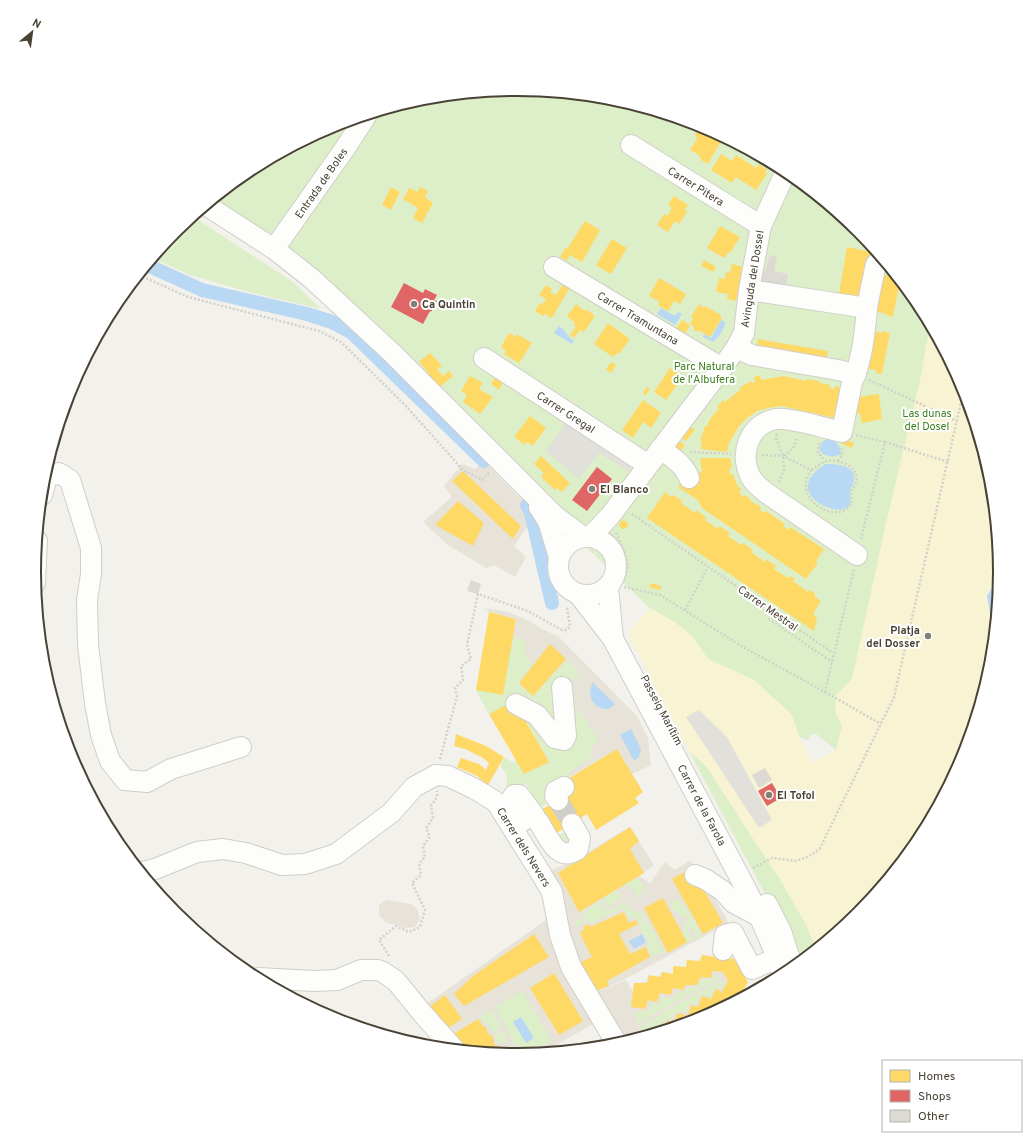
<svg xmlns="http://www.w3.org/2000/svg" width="1034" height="1144" font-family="Overpass,sans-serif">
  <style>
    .residential { fill: #e7e3d8 }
    .green { fill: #ddefc9 }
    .sand { fill: #f8f3d3 }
    .parking { fill: #e1e0da }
    .water { fill: #b8d8f3 }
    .homes { fill: #ffd966 }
    .shops { fill: #e06666 }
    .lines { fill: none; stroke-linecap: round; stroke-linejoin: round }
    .canal { stroke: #b8d8f3; stroke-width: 14 }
    .building { fill: #dcdad3 }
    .minor-tunnel { stroke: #d0cec7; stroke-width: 20; stroke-dasharray: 20 10; stroke-linecap: butt }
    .minor-casing { stroke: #d0cec8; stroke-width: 22 }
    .path { stroke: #d2d1ca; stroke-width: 2.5; stroke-dasharray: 2 2; stroke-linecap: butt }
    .minor { stroke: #fdfdfc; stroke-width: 20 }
    .poi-dot { fill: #858075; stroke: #fff; stroke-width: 1.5 }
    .labels { text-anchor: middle; stroke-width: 4; stroke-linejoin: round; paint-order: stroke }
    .street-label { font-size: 11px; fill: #4a4335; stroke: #fff }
    .poi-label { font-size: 11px; font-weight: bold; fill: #4a4335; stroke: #fff; text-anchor: start }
    .park-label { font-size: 11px; fill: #408222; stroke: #fff }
    .rim { fill: none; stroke: #4a4335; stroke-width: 2 }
  </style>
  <rect width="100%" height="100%" fill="#f2f1eb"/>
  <g class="residential">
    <polygon points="484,461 527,505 521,511 531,521 514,546 526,557 515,577 494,565 486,568 448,545 423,522 452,497 444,486 462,464 475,469"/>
    <polygon points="486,608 509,612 531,622 544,630 558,636 637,716 648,738 651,765 632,774 617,749 561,782 567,792 541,806 525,783 505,797 502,795 506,788 508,779 507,775 501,766 505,758 507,758 511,762 517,761 525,774 549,761 513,700 489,714 476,690 503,695 516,619 489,612"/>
    <polygon points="630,827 654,865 639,876 650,883 665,862 675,870 690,860 707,885 729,923 627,978 596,992 626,980 633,992 634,983 647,982 648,976 660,978 662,972 673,974 674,967 686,967 701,962 703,955 735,959 746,982 743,988 750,989 749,993 702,1018 617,1044 589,997 550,871 581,857 611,838 627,860 612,837"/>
    <polygon points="387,900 411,904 417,908 420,920 415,927 405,928 398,925 386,923 379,915 379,905"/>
    <polygon points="549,918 595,1023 544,1052 517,1055 454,1049 418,1010"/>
  </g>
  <g class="green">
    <polygon points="517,89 611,98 702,126 786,171 859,231 919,304 963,387 991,478 995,518 990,531 998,549 1000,572 1000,575 987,596 994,635 991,666 963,757 836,750 816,734 812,734 808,740 799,737 792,715 754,680 708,659 676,623 650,608 387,357 272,258 199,211 249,170 332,126 423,98"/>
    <polygon points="192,216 293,282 321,309 249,292 190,275 153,258 176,230"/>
    <path d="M513,636L523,639L526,645L525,656L531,663V665L518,683L533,696L568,660L580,674L571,681L561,686L598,738L592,746L591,757L558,781L566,792L541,807L525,783L505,796L503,795C508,785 510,774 500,766L504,758H507L511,762L517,761L525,774L549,762L514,701L489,714L476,690Z"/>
    <polygon points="689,751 707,767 778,876 806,924 816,948 798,963 767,898"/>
    <polygon points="569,829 573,841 566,845 558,836"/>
    <polygon points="636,877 645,887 637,898 635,891 625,884"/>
    <polygon points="615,890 622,897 611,905 605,906 604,897"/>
    <polygon points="678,899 691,915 702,937 698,940 692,926 688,930 694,940 687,942 682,932 688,918 675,912 670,903"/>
    <polygon points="600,900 602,909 615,908 625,901 635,913 640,910 646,919 640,922 635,916 630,919 624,908 591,923 588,920 581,924 579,928 576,926 576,921 578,919 582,921 586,917 583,913"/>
    <polygon points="647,920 664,952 652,956 647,946 650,945 639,926"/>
    <polygon points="714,974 720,978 637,1023 634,1011 649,1011 651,1004 660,1004 662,998 675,998 675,993 684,993 689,987 699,987 702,979 711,980"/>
    <polygon points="721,980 724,982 721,989 715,987 710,997 702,994 696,1005 689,1003 686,1014 677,1010 671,1021 666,1018 660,1028 652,1026 646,1035 644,1036 640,1026"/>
    <polygon points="522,991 552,1041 536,1049 537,1053 521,1055 496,1008 501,1003"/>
    <polygon points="492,1011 502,1028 493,1032 488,1024 484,1024 480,1017"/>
    <polygon points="504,1031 508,1041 497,1043 495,1035"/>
  </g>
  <polygon class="sand" points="930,324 963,387 991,478 995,518 990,531 998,549 1000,572 1000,575 987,596 994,635 991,666 963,757 918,841 858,914 816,948 806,924 778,876 751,836 707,767 689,751 629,636 632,628 650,608 676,623 693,637 708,659 754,680 792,715 799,737 813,763 836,750 842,726 835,712 836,695 852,679 886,523 921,376"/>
  <g class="parking">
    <polygon points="568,420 633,465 629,472 599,453 579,479 546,451"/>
    <polygon points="699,710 727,737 772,820 759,828 686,717"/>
  </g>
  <g class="water">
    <polygon points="661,308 675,316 678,312 682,314 675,325 657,314"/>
    <path d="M721,320L725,322C724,330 719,337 713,342L703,337L704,334L711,338Z"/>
    <path d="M559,326C566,330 567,337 574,341L572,344L554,333Z"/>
    <path d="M827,439C835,439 841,446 841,454C834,458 825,457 820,451C820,445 821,442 827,439Z"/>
    <path d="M826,464C836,464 856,465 854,480C854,484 851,487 850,491C849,495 851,499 850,503C846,516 822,507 815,500C800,485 811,473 826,464Z"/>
    <polygon points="995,518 998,549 990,531"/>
    <polygon points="1000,575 994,635 987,596"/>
    <path d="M592,682L615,704C607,715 591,706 590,694C590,690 592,686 592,682Z"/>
    <polygon points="631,729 641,749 639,757 634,761 620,735"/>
    <polygon points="642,934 646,942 634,949 629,941"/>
    <polygon points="521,1017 534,1038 526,1043 513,1022"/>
  </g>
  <g class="homes">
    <polygon points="700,127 721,141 708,164 701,160 699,155 690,150 697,139 695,134"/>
    <polygon points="721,154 732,161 736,155 756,168 759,164 767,169 765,173 767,174 756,190 736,177 732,183 711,170"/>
    <polygon points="391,187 400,192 391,210 382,205"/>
    <polygon points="420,187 428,191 425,197 433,203 422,223 413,218 418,208 403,199 409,188 417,192"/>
    <polygon points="674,196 688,205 684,210 687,212 679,224 675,221 668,232 657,225 664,214 668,216 672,208 668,205"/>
    <polygon points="585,221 600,230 582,262 570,255 567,261 560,257 565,248 567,249"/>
    <polygon points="720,226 740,237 730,253 728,252 724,258 707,248"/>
    <polygon points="612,239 627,248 611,274 596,265"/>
    <polygon points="847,247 871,252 863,299 839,294"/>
    <polygon points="704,260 716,267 713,272 701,266"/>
    <polygon points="732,264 743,267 736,301 727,299 728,294 716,292 719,278 725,279 726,272 730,273"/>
    <polygon points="881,274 892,276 893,274 894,274 900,281 893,317 886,315 887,314 874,311"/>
    <polygon points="659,278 686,294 680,304 674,301 668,311 658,305 660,302 649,296"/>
    <polygon points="564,283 570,287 552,318 545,314 543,316 535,311 540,303 542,305 546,299 539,295 546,285 552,289 550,292 556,295"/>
    <polygon points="576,304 585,311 586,309 595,316 584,332 580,330 574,338 570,335 576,327 574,325 575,323 567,316"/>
    <polygon points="699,304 704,308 705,306 721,315 720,317 722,318 710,337 698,330 696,332 694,331 694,327 690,324 693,318 691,317"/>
    <polygon points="682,320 690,325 685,334 676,329"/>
    <polygon points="608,323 630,339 619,354 617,353 613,357 594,344"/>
    <polygon points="871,331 882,333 882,331 890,333 882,374 876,373 876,370 863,368"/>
    <polygon points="509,333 516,337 517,334 532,343 519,363 504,354 506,351 501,347"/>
    <polygon points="758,339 828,351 826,364 756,353"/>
    <polygon points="430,353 442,366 437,369 443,376 449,371 453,376 441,386 437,387 426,375 428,372 419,362"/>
    <polygon points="611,362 616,365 611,373 606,369"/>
    <polygon points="670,368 683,377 666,400 654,392"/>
    <polygon points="760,375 761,380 784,376 806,381 806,379 819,381 819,383 830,385 830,388 834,389 835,386 840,387 839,390 845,390 839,419 782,406 768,408 757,411 747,418 739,426 729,443 727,452 701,449 702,442 700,441 705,426 707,426 712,416 719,409 717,407 723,400 725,402 740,390 740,387 752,381 752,383 755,382 754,377"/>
    <polygon points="470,376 483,383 479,389 493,397 480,414 463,402 467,395 461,391"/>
    <polygon points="496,376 504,381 499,390 491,384"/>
    <polygon points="647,387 650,389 646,395 643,393"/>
    <polygon points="879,394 882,419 862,423 860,413 850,415 859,397"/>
    <polygon points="643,400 661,413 651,428 643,422 633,438 622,430"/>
    <polygon points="530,416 546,428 533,446 527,442 525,445 514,437"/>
    <polygon points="691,427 695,430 686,441 682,438"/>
    <polygon points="844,439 854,443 852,448 842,444"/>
    <polygon points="679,441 685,445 668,467 663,462"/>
    <polygon points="541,456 570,483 562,492 557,488 555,490 541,477 544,473 534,464"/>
    <polygon points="700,458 730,458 732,468 729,469 730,475 733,474 736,483 741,490 739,492 743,497 746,495 752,502 761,507 760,510 765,513 766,511 785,524 783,526 789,530 790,527 824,549 816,561 818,563 806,579 702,508 698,500 679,488 680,482 700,475 699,472 702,472"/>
    <polygon points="463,471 521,526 513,539 452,481"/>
    <polygon points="665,492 671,497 673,495 683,501 681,503 695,513 696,510 706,517 705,520 718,529 719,526 730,533 728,536 741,545 743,543 753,550 751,552 765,562 766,559 776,566 774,569 788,578 790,576 795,579 793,581 808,592 810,590 815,593 814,596 821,601 813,614 817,618 814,631 647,518"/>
    <polygon points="458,501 484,523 473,546 435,525"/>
    <polygon points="624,520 628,523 627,528 622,529 619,526 620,522"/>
    <polygon points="651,583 661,586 660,590 649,587"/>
    <polygon points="489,612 516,619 503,695 476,690"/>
    <polygon points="550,644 566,659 533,696 519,683"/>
    <polygon points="514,701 549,762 524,774 489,714"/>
    <polygon points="456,734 486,746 504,757 488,785 477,776 457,767 461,758 479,764 486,770 489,763 483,758 465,749 454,746"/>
    <polygon points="617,749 643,792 635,798 639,803 596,830 587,814 555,834 541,810 568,794 561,783"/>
    <polygon points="630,827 639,841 630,849 644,873 579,912 558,873"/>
    <polygon points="691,868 723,923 703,934 672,879"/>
    <polygon points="663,898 687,942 668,953 644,908"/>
    <polygon points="624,912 629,923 636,920 638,924 619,934 630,954 646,947 650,957 607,981 609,986 596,991 581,962 592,957 580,934 581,931 584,930 583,927 589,924 590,927"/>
    <polygon points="534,934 549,957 464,1006 454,994 473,976"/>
    <polygon points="715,948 728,958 734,959 748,982 744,989 750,991 749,993 702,1018 663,1030 667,1020 673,1024 678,1013 688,1016 691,1005 698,1007 702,996 711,999 716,989 722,992 728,981 723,972 712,971 711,978 701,977 697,985 686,985 683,990 673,988 671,995 660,993 657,1002 648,1000 645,1009 631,1007 634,983 647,983 649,975 660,977 662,972 673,974 673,966 686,967 687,960 700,961 702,955 713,957"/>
    <polygon points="554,973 583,1021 559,1035 530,988"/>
    <polygon points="445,995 462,1019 445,1030 428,1008"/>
    <polygon points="478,1019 483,1026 485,1026 489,1035 492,1035 495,1046 498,1045 500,1053 464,1050 452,1035"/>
    <polygon points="654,1028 661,1031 651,1034"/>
  </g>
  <g class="shops">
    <polygon points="404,283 423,293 425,289 437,295 434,300 437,301 431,312 430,311 423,324 391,307"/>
    <polygon points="597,467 612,479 587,511 572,500"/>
    <polygon points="772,783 781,798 767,806 758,791"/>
  </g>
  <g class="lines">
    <g class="canal">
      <polyline points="147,265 202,290 307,314 332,322 351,332 484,461"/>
      <polyline points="527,505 531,513 552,603"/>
    </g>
  </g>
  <g class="building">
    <polygon points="772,255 777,256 774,271 788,274 786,287 756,281 759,268 766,270 769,257 771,257"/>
    <polygon points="471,580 481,584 478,594 467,591"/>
    <polygon points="765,768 772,780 759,788 752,775"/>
  </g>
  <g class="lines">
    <polyline class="minor-tunnel" points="558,800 572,824"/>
    <g class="minor-casing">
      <g id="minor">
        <polyline points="631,145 761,226"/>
        <polyline points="206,205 274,249 311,278 391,352 555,516 583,537"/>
        <polyline points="274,249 346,147 366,116"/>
        <polyline points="554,267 722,368"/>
        <polyline points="749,290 867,308"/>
        <polyline points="736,348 752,355 838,370 856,374"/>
        <polyline points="484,358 648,465"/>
        <path d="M660,449C672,457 684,464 689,478"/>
        <polyline points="42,495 47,477 59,473 70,480 91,548 91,574 87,600 88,645 95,703 101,735 110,761 125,780 147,782 171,769 241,747"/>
        <polyline points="539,507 548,521 559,557"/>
        <circle cx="587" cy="566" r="29"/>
        <polyline points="590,537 610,516 722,368 736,348 744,333 749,290 761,226 786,171"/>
        <path d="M857,555L765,492C761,488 755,484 752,479C738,456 748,424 776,419C790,417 827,429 842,432L852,382C862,362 865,331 867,309C869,294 873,279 876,264"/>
        <polyline points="35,583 37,541"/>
        <polyline points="608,587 613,639"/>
        <path d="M579,595L613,639L746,889C760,917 773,945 783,975"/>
        <polyline points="516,704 537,715 555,738 564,740 566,736 562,687"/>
        <polyline points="558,800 555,796 556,791 564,787"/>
        <polyline points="523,821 513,804 512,798 514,795 519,795 534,815"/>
        <path d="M538,821C548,836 557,864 578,849L580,838L572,824"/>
        <polyline points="142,872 155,869 197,852 223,849 246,853 282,865 305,864 336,854 391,813 414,787 436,775 448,776 475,789 496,802 540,872 552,892 560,935 571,967 617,1044"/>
        <polyline points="695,875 705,879 723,891 734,903 760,917"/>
        <polyline points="767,904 781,931 790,959"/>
        <polyline points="723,950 725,935 733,933 752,969 777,958"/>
        <polyline points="258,978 314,981 337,980 361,970 378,970 383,972 396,981 422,1013 454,1049"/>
      </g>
    </g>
    <g class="path">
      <polyline points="139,275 188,297 319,331 341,342 405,405 463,470 482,480 490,472"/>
      <polyline points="869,380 957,421"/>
      <polyline points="777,434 776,438 783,456"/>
      <polyline points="856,435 885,442 861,539"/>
      <polyline points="885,442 948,462"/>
      <polyline points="819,443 818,452 825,461"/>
      <polyline points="690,452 731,454"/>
      <path d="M762,455L783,456L811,470C792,498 831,522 848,508C854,503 850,497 851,491C852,488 855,486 856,483C861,468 839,458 827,461C821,463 816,467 811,470"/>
      <polyline points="838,461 842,455 842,448"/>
      <path d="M779,482L784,470L783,456C791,451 795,447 797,438"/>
      <polyline points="632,514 833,653"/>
      <polyline points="616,533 625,553 628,567 623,583"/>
      <polyline points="624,587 660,595 743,647 825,692 854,569"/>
      <polyline points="685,610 708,567"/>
      <polyline points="774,612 769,619 832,662"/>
      <polyline points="825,692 881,724"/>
      <polyline points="440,759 457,696 455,688 463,680 461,666 471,659 467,645 478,594 528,611 562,630 566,630 570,627 567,607"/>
      <path d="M753,868L772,858L796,861C805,858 813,855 820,848L894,697L964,389"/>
      <polyline points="389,956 379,940 396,926 409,932 420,927 425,910 412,883 421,875 419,864 425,857 423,846 430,837 426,828 433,818 431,806 437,797 437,791"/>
    </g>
    <use href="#minor" class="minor"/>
  </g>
  <g class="poi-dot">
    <circle cx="414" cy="304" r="4"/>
    <circle cx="592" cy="489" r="4"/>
    <circle cx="928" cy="636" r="4"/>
    <circle cx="769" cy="795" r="4"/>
  </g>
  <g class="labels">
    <g class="street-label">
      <text transform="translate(321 183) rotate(-55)" y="4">Entrada de Boles</text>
      <text transform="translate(696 186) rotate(32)" y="4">Carrer Pitera</text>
      <text transform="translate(752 279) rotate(-81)" y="4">Avinguda del Dossel</text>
      <text transform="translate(638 318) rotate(31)" y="4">Carrer Tramuntana</text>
      <text transform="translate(566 412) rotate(33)" y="4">Carrer Gregal</text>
      <text transform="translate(768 608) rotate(35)" y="4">Carrer Mestral</text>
      <text transform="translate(662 710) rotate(62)" y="4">Passeig Marítim</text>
      <text transform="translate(702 805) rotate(62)" y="4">Carrer de la Farola</text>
      <text transform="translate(524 847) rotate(58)" y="4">Carrer dels Nevers</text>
    </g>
    <g class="poi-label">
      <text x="422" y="308">Ca Quintin</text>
      <text x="600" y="493">El Blanco</text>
      <text x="920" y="634" text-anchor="end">Platja<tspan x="920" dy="13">del Dosser</tspan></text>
      <text x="777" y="799">El Tofol</text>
    </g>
    <g class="park-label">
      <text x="704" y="370">Parc Natural<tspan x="704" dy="13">de l'Albufera</tspan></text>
      <text x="927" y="417">Las dunas<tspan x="927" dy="13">del Dosel</tspan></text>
    </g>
  </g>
  <path d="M0 0H1034V1144H0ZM41 572a476 476 0 1 1 952 0a476 476 0 1 1-952 0Z" fill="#fff" fill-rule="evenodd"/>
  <path class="rim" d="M41 572a476 476 0 1 1 952 0a476 476 0 1 1-952 0Z"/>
  <rect x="882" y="1060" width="140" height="72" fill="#ffffff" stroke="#b7b4ae"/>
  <rect x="890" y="1070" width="20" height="12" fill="#ffd966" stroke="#b7b4ae"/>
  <text x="918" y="1080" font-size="12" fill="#4a4335">Homes</text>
  <rect x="890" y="1090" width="20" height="12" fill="#e06666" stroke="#b7b4ae"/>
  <text x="918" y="1100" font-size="12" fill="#4a4335">Shops</text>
  <rect x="890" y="1110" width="20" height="12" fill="#dcdad3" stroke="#b7b4ae"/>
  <text x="918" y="1120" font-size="12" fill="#4a4335">Other</text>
  <g transform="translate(32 32) rotate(29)" stroke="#ffffff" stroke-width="3" paint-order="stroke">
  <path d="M0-3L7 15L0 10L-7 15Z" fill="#4a4335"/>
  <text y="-6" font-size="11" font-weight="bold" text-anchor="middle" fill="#4a4335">N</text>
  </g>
</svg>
